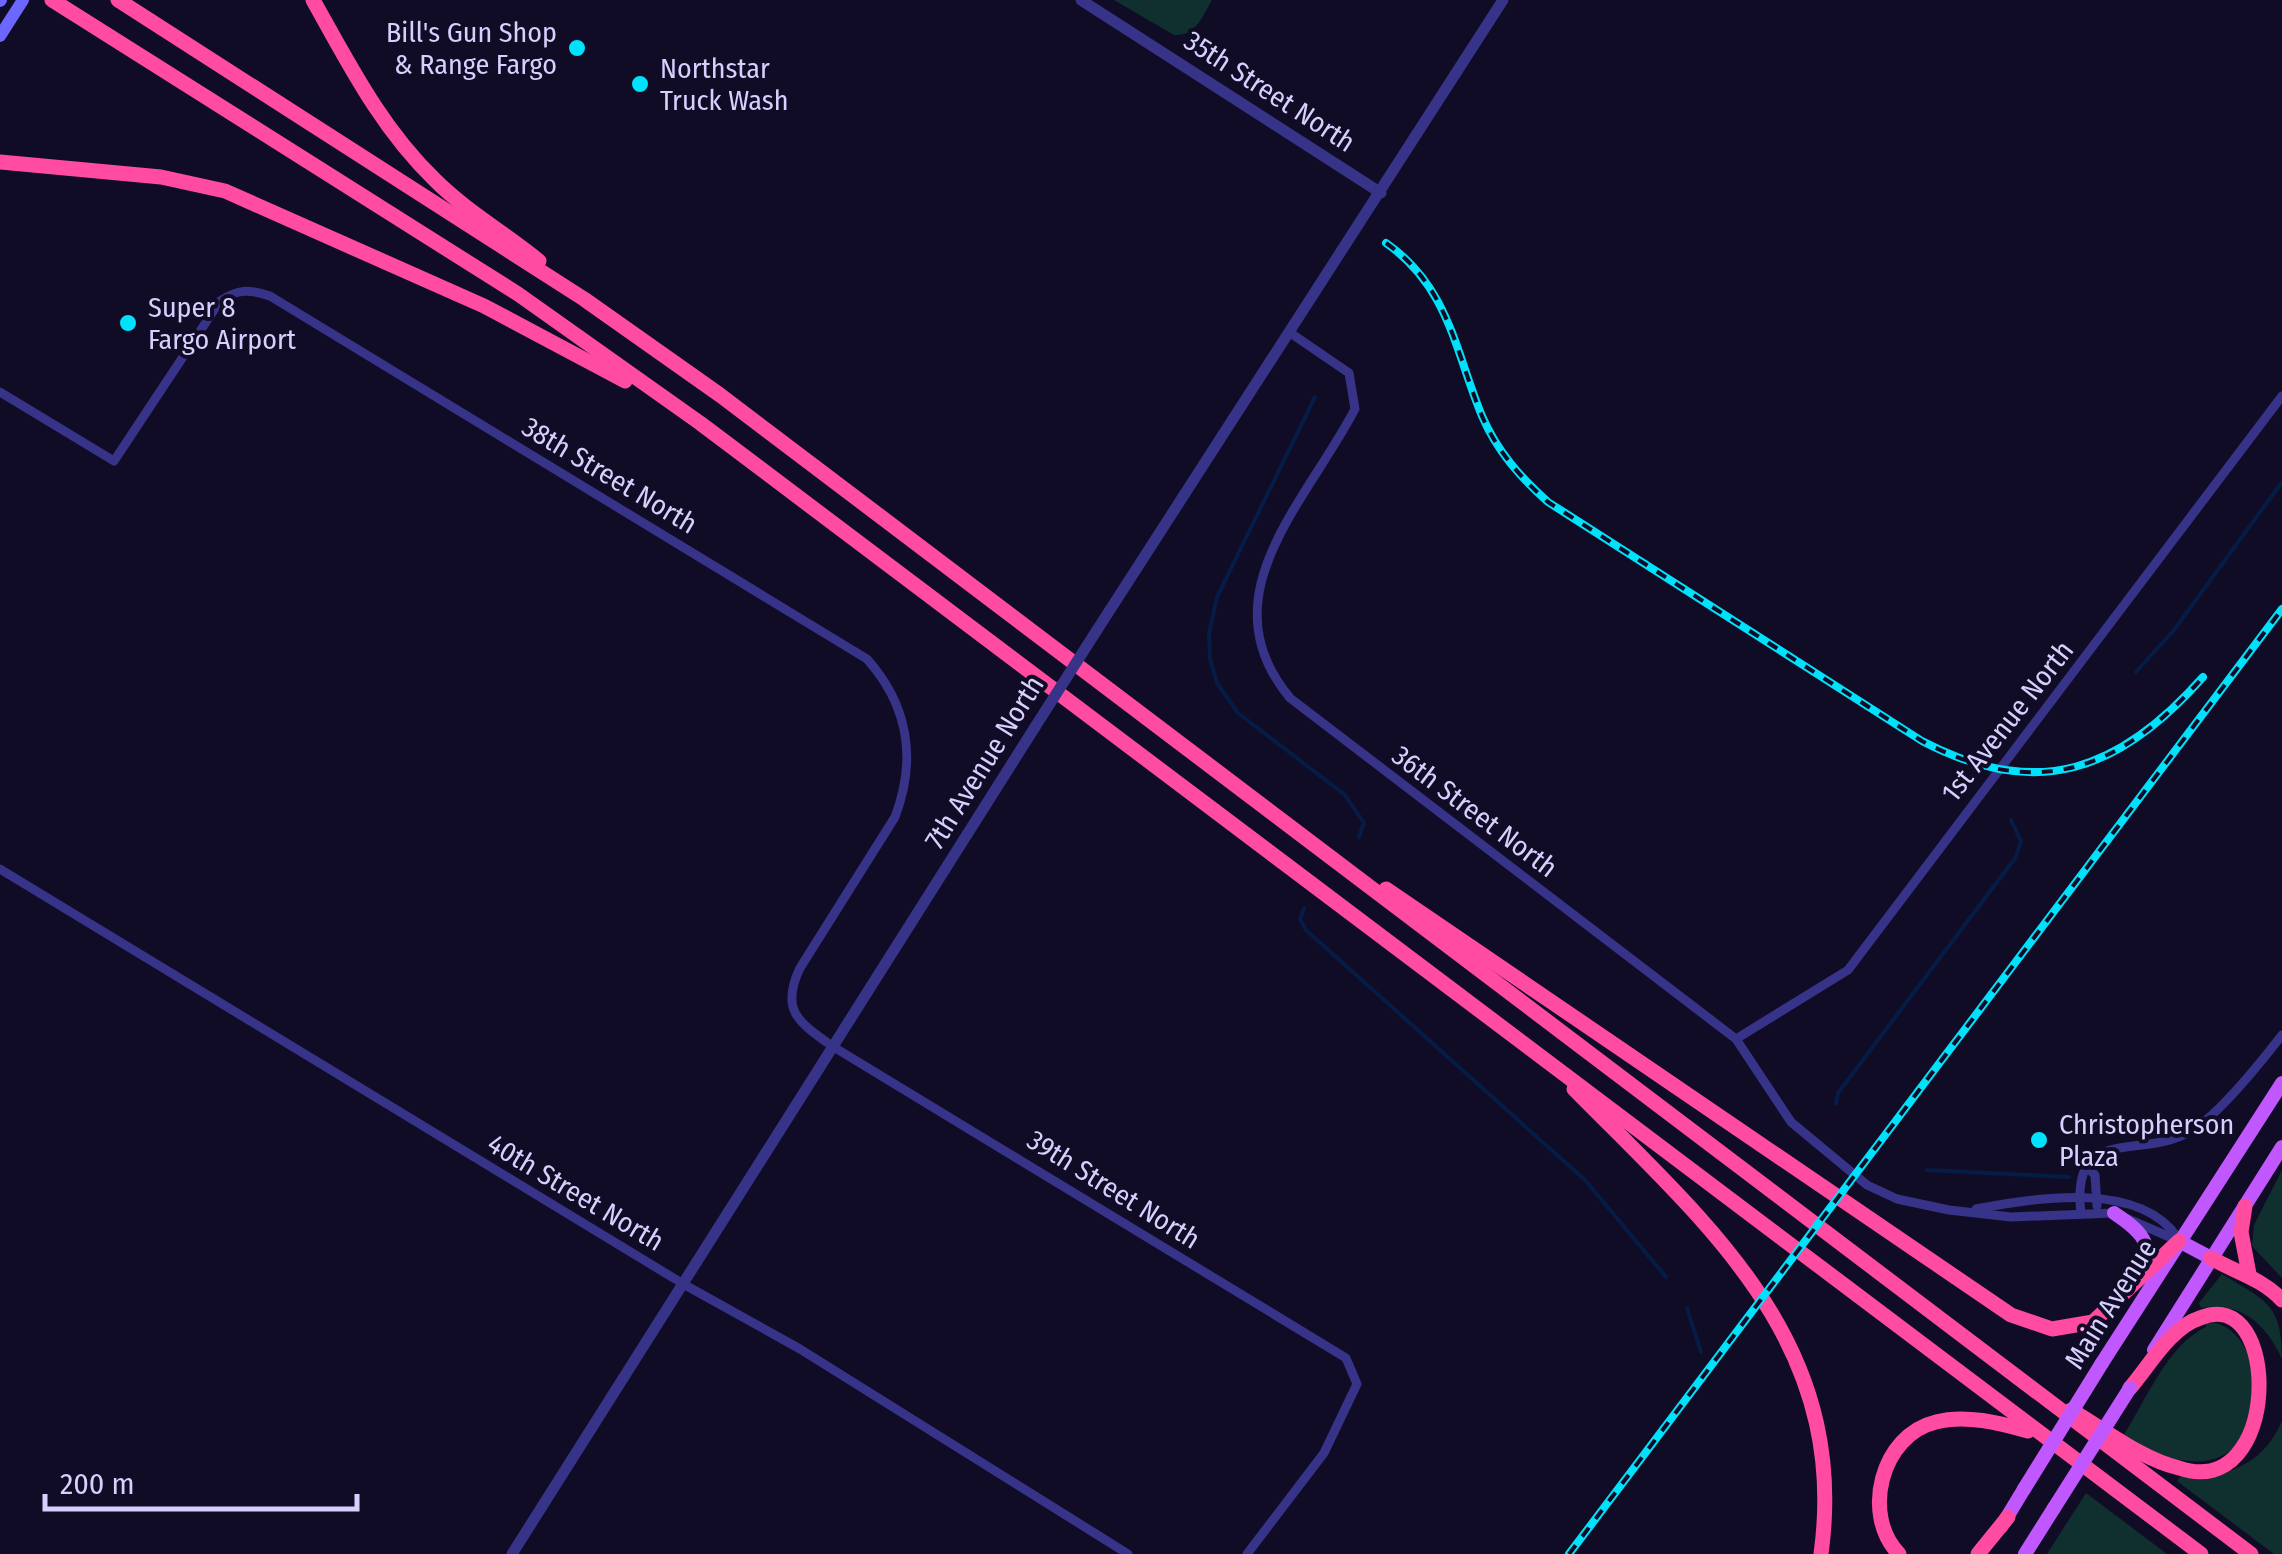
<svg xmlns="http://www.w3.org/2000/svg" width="2282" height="1554" font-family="'Fira Sans Condensed',sans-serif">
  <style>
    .green { fill: #0f302f }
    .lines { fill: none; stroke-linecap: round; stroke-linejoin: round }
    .stream { stroke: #051c46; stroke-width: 4 }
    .minor { stroke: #363389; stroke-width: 9 }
    .tertiary { stroke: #363389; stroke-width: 11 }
    .secondary { stroke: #6c67ff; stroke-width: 12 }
    .primary { stroke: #c157ff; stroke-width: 14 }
    .motorway { stroke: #ff4ba0; stroke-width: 15 }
    .rail-casing { stroke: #00e1fb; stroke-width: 8 }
    .rail { stroke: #110c25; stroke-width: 4; stroke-dasharray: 11; stroke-linecap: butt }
    .tertiary-bridge { stroke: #363389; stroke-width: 11 }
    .primary-bridge { stroke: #c157ff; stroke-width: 14 }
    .poi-dot { fill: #00e1fb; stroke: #110c25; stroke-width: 4 }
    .labels { text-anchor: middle; stroke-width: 8; stroke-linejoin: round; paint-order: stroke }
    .poi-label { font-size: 28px; fill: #d6d0ff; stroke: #110c25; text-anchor: start }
    .street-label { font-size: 28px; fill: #d6d0ff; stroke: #110c25 }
  </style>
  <rect width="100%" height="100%" fill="#110c25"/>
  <g class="green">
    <path d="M1114,0H1212C1202,17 1196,36 1174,35Z"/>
    <polygon points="2282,1170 2282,1278 2252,1246 2254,1225"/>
    <path d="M2222,1274C2266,1301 2282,1304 2282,1359C2266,1324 2241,1301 2201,1308L2199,1303Z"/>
    <path d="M2206,1322C2282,1321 2282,1533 2123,1436C2146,1401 2167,1345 2206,1327Z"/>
    <path d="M2282,1421V1554H2274L2177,1481L2181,1476C2225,1480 2264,1464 2282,1421Z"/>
    <polygon points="2086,1493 2167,1554 2047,1554"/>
  </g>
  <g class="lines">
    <g class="stream">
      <polyline points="1315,397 1217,597 1209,634 1210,659 1217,683 1238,713 1345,795 1364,823 1359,837"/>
      <polyline points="2136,672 2174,630 2282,482"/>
      <polyline points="1304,908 1300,919 1306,930 1585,1180 1666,1277"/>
      <polyline points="1836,1104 1838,1093 2016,857 2021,841 2011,820"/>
      <polyline points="1927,1170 2069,1177"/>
      <polyline points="1687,1308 1701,1352"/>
    </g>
    <g class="minor">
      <path d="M1289,332L1349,373L1355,409C1306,503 1205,596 1290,698L1736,1039L1791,1122L1867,1185L1897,1199L1949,1210L2011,1217L2114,1213L2179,1241"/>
      <path d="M0,392L114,461L220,301C238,289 249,289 270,296L867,659C908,705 917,759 895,817L800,968C780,1010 798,1022 832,1046L1346,1358L1357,1384L1324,1453L1247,1554"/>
      <polyline points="0,869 685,1285 800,1349 1128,1554"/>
      <polyline points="1736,1039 1848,970 2282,396"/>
      <polyline points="2087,1167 2095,1175 2097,1206"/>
      <path d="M1976,1209C2035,1198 2139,1180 2178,1238"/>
      <path d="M2081,1213C2070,1122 2142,1161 2191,1131C2219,1115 2261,1062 2282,1035"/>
    </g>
    <g class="tertiary">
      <polyline points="1081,0 1381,193"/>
      <polyline points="1097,630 1503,0"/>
      <polyline points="512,1554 1035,727"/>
    </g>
    <g class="secondary">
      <polyline points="0,1 1,0"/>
      <polyline points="0,36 23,0"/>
    </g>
    <g class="primary">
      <path d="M2114,1213C2141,1231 2153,1242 2146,1276"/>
      <polyline points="2179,1241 2211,1258"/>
      <polyline points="2154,1350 2282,1147"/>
      <polyline points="2102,1363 2282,1083"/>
      <polyline points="2001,1527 2024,1489"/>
      <polyline points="2025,1554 2054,1508"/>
    </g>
    <g class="motorway">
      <polyline points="52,0 518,294 700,423 2201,1554"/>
      <polyline points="118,0 584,299 720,395 2251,1554"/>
      <path d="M313,0C349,64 381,128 435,180C466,211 505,233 539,261"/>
      <polyline points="0,162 161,177 225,191 484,306 625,381"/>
      <polyline points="1386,889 2011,1315 2052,1329 2093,1322 2179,1241"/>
      <path d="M1574,1089C1708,1225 1850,1342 1821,1554"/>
      <polyline points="2245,1206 2241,1232 2249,1274"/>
      <path d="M2211,1258C2237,1273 2261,1278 2282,1300"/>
      <path d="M2071,1410C2105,1430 2141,1459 2179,1468C2282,1503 2282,1283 2200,1318C2171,1327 2149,1366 2130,1388"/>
      <path d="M1899,1554C1861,1515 1881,1435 1936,1422C1965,1414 2000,1423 2028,1431"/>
      <polyline points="1978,1554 2008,1517"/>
    </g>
    <g class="rail-casing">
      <g id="rail">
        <path d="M1386,243C1449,287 1455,351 1482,416C1497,451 1520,477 1548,502L1922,741C2038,802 2121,770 2203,677"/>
        <polyline points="1569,1554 2282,609"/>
      </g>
    </g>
    <use href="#rail" class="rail"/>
    <polyline class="tertiary-bridge" points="1035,727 1097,630"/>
    <g class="primary-bridge">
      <polyline points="2024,1489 2102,1363"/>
      <polyline points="2054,1508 2130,1388"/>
    </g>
  </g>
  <g class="poi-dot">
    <circle cx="577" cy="48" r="10"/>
    <circle cx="640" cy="84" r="10"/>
    <circle cx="128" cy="323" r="10"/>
    <circle cx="2039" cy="1140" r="10"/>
  </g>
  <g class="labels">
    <g class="poi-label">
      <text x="557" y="42" text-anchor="end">Bill's Gun Shop<tspan x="557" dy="32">&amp; Range Fargo</tspan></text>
      <text x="660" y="78">Northstar<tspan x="660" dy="32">Truck Wash</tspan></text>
      <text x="148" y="317">Super 8<tspan x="148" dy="32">Fargo Airport</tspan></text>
      <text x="2059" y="1134">Christopherson<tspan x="2059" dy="32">Plaza</tspan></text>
    </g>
    <g class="street-label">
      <text transform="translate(1270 91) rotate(33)" y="10">35th Street North</text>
      <text transform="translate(610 475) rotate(31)" y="10">38th Street North</text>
      <text transform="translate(2007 721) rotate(-52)" y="10">1st Avenue North</text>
      <text transform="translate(984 762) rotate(-58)" y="10">7th Avenue North</text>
      <text transform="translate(1475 811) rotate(37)" y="10">36th Street North</text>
      <text transform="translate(1114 1189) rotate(32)" y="10">39th Street North</text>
      <text transform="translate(576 1192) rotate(31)" y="10">40th Street North</text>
      <text transform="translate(2110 1304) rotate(-58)" y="10">Main Avenue</text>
    </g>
  </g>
  <path d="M45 1494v15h312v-15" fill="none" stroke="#d6d0ff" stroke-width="5"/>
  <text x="60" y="1494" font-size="30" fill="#d6d0ff" stroke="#110c25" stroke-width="8" paint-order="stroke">200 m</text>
</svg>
